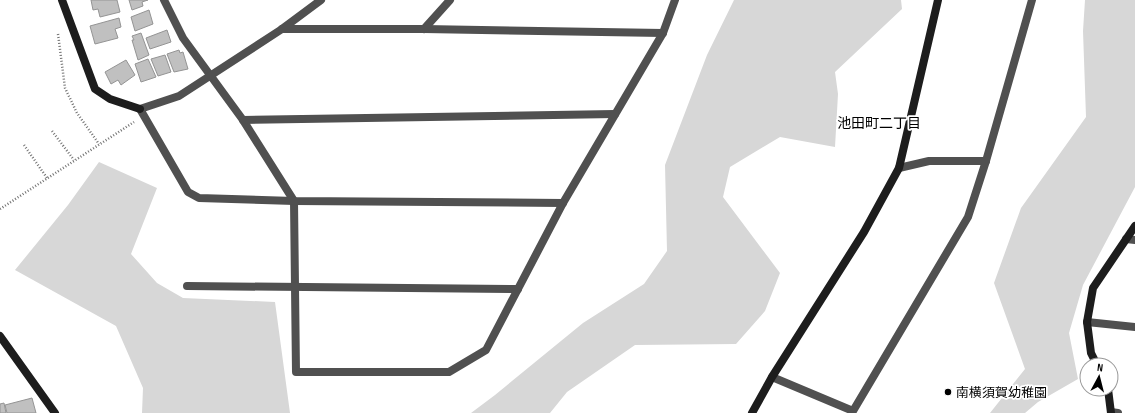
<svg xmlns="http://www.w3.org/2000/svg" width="1135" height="413" font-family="'Sofia Sans Condensed','Noto Sans JP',sans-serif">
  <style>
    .green { fill: #d7d7d7 }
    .building { fill: #c0c0c0; stroke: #949494 }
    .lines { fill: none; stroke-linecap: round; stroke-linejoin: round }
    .path { stroke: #727272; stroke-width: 2.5; stroke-dasharray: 1 2; stroke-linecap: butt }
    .street { stroke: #505050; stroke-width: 8 }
    .secondary { stroke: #1d1d1d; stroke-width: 8 }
    .poi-dot { fill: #000; stroke: #fff; stroke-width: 1.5 }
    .labels { text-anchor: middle; stroke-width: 3.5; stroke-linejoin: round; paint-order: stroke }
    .poi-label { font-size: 13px; fill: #000; stroke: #fff; text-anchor: start }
    .neighbourhood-label { font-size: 14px; fill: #000; stroke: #fff }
  </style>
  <rect width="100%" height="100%" fill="#fff"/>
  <g class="green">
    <polygon points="734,0 901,0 902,9 835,72 838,94 835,147 780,137 730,167 723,197 780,273 765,311 736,344 635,345 567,392 550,413 471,413 495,395 583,323 644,284 667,251 665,165 707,55"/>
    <polygon points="1085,0 1135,0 1135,187 1083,285 1069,333 1078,379 1038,402 1025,413 990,413 1025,369 994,283 1021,208 1086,117 1083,31"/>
    <polygon points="99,162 157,188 131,254 157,283 183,298 275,302 290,413 142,413 143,388 116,326 15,270 68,205"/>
  </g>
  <g class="building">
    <polygon points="91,0 117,0 120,12 100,17 98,9 93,10"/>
    <polygon points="129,0 148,0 142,2 143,6 132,10"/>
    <polygon points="149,10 153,24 135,31 131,17"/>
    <polygon points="119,18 121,27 115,29 118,38 95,44 90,26"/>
    <polygon points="167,30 171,42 150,49 146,38"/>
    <polygon points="141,33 149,55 138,60 132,40 134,40 132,36"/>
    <polygon points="179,50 180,53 183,52 188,69 174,72 167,54"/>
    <polygon points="165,55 171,72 158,76 151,59"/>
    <polygon points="148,59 156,77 141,82 135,64"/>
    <polygon points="126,60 135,75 121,85 118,80 111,84 105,72"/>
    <polygon points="32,398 36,413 7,413 5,405"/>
    <polygon points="4,403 6,413 0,413 0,404"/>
  </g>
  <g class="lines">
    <g class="path">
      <polyline points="58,34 65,88 77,113 99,144"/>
      <polyline points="52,131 74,160"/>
      <polyline points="24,145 47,178"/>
      <polyline points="0,209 134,122"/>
    </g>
    <g class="street">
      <polyline points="164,0 183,38 243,120 294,201 296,372 449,372 486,350 563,203 663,33 675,0"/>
      <polyline points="321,0 282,29 179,96 140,109 188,192 199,198 294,201 563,203"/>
      <polyline points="282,29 424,29 663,33"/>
      <polyline points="424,29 450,0"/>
      <polyline points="243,120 615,114"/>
      <polyline points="899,168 929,161 986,161"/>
      <polyline points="1126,239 1135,240"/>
      <polyline points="187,286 518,289"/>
      <polyline points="1087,322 1135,327"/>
      <polyline points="772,377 853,411 968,217 986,161 1032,0"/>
      <polyline points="1111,412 1118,413"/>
    </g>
    <g class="secondary">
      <polyline points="62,0 95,89 110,99 140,109"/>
      <polyline points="0,336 55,413"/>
      <polyline points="1097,365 1091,353 1087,322 1093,288 1135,226"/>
      <polyline points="1108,389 1111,413"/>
      <polyline points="752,413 772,377 864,232 899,168 938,0"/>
    </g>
  </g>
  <circle class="poi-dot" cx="948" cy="392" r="4"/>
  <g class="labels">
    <g class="poi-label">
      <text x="956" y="397">南横須賀幼稚園</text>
    </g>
    <g class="neighbourhood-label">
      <text x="879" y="128">池田町二丁目</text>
    </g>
  </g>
  <g transform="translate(1099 377) rotate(7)"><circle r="19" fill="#ffffff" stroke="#999999"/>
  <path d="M0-3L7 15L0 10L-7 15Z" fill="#000000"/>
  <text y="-6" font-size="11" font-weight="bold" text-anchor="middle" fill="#000000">N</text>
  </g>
</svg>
